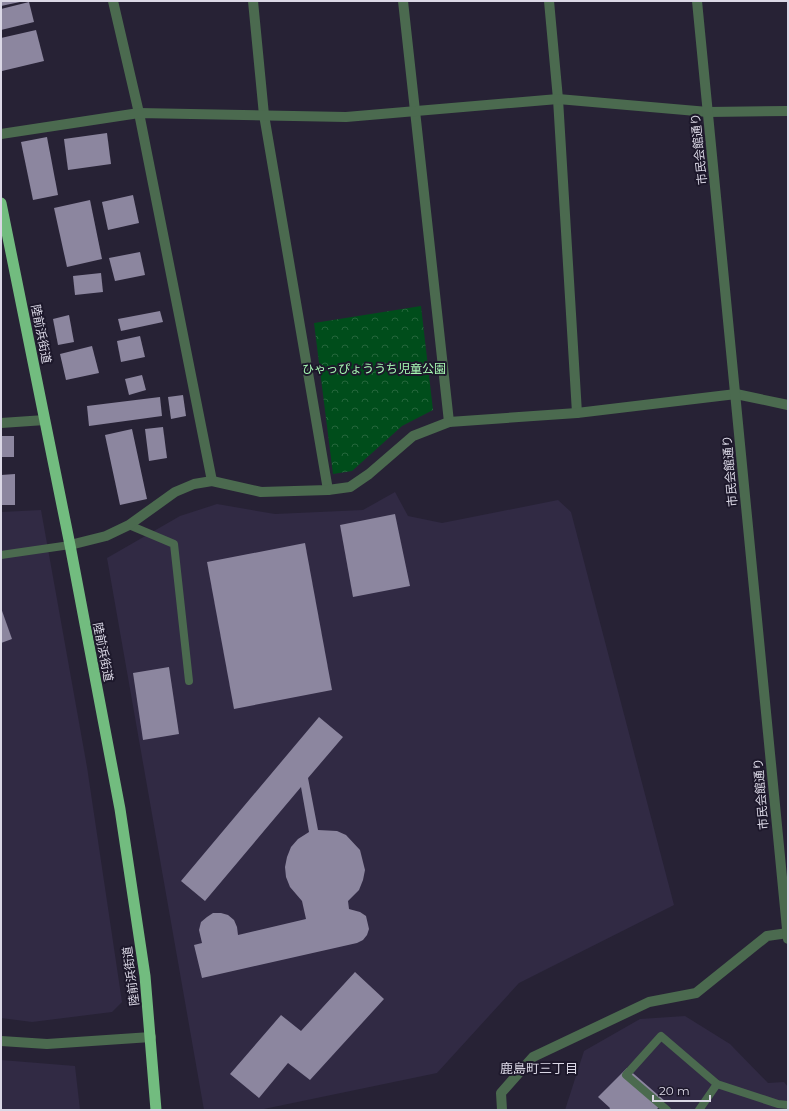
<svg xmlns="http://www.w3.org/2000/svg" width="789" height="1111" font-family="Montserrat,'Noto Sans JP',sans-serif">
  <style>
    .built { fill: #312a44 }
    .park { fill: url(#park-crowns) }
    .building { fill: #8c869f }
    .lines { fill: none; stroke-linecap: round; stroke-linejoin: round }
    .service { stroke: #4b6a4f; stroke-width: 8 }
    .minor { stroke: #4b6a4f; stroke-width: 10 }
    .tertiary { stroke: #4b6a4f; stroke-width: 10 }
    .trunk { stroke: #72bc7f; stroke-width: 11 }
    .labels { text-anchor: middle; stroke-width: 4; stroke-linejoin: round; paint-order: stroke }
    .street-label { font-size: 12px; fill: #dbd8e6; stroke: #1d182b }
    .park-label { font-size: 12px; fill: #a8fab4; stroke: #1d182b }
    .neighbourhood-label { font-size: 13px; fill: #dbd8e6; stroke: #1d182b }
  </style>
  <defs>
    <pattern id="park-crowns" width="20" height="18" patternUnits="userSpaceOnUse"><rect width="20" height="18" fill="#004d1b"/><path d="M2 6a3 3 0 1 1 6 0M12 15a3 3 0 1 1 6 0" fill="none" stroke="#25663c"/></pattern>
  </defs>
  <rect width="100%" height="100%" fill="#272235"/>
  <g class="built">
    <polygon points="395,492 408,516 442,523 558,500 571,512 674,905 519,983 437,1073 259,1110 204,1110 107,558 180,516 217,504 275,514 363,510"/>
    <polygon points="41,510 87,767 122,1002 112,1012 32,1022 1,1018 1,512"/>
    <polygon points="685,1016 730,1044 768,1083 784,1082 788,1087 788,1110 565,1110 584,1051 640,1019"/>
    <polygon points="1,1060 75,1066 80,1110 1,1110"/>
  </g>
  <polygon class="park" points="421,306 433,410 402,426 352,471 333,474 314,323"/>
  <g class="building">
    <polygon points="1,1 20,1 20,2 1,6"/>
    <polygon points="29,2 34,22 1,30 1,9"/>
    <polygon points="36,30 44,61 2,71 1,38"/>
    <polygon points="107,133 111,164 68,170 64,139"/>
    <polygon points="47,137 58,195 33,200 21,142"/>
    <polygon points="133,195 139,223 108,230 102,202"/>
    <polygon points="90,200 102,259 67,267 54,208"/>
    <polygon points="140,252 145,275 115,281 109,258"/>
    <polygon points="101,273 103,292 75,295 73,276"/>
    <polygon points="160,311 163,322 121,331 118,319"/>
    <polygon points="69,315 74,342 58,345 53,319"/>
    <polygon points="140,336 145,357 121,362 117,341"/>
    <polygon points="92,346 99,373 66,380 60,354"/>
    <polygon points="142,375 146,390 129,395 125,379"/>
    <polygon points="183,395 186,416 171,419 168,397"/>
    <polygon points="160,397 162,416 89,426 87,406"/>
    <polygon points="163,427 167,458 149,461 145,429"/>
    <polygon points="132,429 147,499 120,505 105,435"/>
    <rect x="1" y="436" width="13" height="21"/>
    <polygon points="15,474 15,505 1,505 1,475"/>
    <polygon points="395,514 410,586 353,597 340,525"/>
    <polygon points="305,543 332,690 234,709 207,562"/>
    <polygon points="1,608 12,639 1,643"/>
    <polygon points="169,667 179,734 143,740 133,673"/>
    <polygon points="319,717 343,737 308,778 318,830 337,831 346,835 360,850 365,870 363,880 359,890 348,901 349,909 360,912 366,916 369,929 367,935 363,940 357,943 202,978 194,945 202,943 199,930 201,922 207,917 213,913 221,913 228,915 234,920 237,927 238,935 306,919 302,901 290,887 286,877 285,867 287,857 291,847 298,839 309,832 301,787 205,901 181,881"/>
    <polygon points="355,972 384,999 310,1080 288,1063 259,1098 230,1074 281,1015 301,1031"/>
    <polygon points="627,1068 665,1101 656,1110 609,1110 610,1108 598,1097"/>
  </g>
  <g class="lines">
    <g class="service">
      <polyline points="129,525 174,544 189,681"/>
      <polyline points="1,555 70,545"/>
      <polyline points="667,1110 626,1075 661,1036 717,1084 778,1104 788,1105"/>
      <polyline points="699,1110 717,1084"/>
    </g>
    <g class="minor">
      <polyline points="113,1 139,113 212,481"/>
      <polyline points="253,1 264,115 328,490"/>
      <polyline points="403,1 449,422"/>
      <polyline points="549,1 558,99 577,413"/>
      <polyline points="1,134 139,113 346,117 558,99 708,112 788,111"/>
      <polyline points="1,423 45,420"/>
      <polyline points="70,545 106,536 129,525 175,492 194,484 212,481 261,492 328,490 350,487 369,474 413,436 449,422 577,413 736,394 788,405"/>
      <polyline points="502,1110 501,1093 533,1057 649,1002 696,993 767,936 788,933"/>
    </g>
    <g class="tertiary">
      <polyline points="697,1 788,939"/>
      <polyline points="1,1041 47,1044 151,1037"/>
    </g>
    <polyline class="trunk" points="1,203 70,545 120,809 145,976 156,1110"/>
  </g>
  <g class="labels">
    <g class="street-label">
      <text transform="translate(699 149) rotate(-96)" y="4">市民会館通り</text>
      <text transform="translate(41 334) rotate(79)" y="4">陸前浜街道</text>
      <text transform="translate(730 471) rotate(-95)" y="4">市民会館通り</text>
      <text transform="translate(103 652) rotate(79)" y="4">陸前浜街道</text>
      <text transform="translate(761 794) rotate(-95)" y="4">市民会館通り</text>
      <text transform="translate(131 976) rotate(-97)" y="4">陸前浜街道</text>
    </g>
    <g class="park-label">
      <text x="374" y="373">ひゃっぴょううち児童公園</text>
    </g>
    <g class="neighbourhood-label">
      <text x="539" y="1073">鹿島町三丁目</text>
    </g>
  </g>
  <rect width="789" height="1111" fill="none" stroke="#dbd8e6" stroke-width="4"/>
  <path d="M653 1095v6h57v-6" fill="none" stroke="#dbd8e6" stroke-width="2"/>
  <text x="659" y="1095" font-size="12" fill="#dbd8e6" stroke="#1d182b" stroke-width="3" paint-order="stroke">20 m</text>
</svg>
